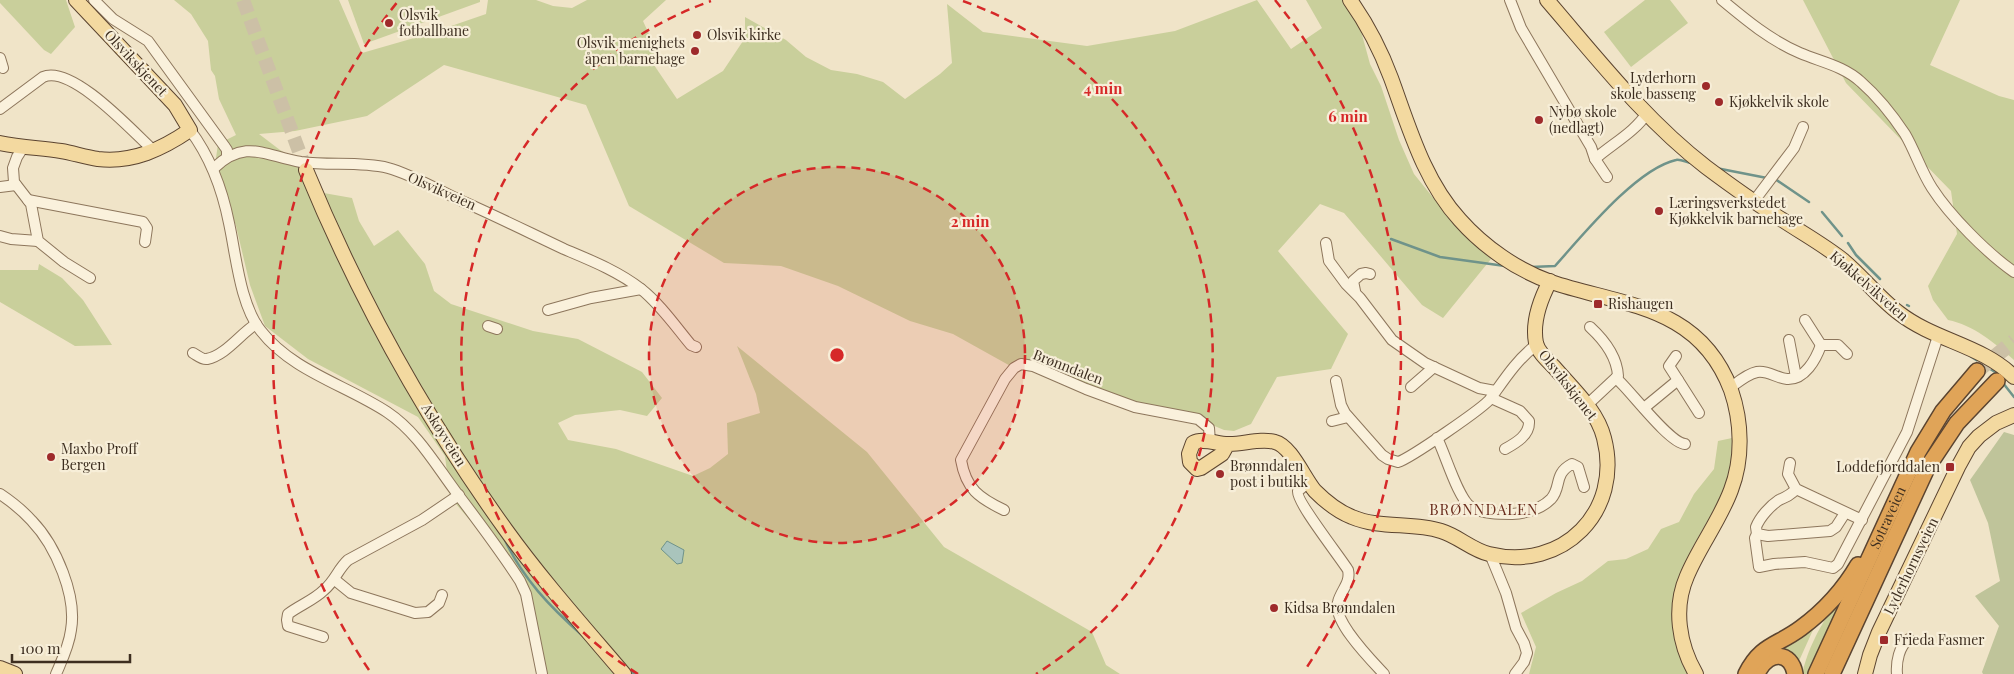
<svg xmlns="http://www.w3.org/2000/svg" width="2014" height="674" font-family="'Playfair Display',serif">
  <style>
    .green { fill: #c9cf9b }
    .cemetery { fill: #bfc49a }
    .water { fill: #a9c4bc; stroke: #6f938a }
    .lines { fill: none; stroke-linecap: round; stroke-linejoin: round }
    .stream { stroke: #6f938a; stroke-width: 2.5 }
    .major-tunnel { stroke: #ccc0a6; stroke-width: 14; stroke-dasharray: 14 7; stroke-linecap: butt }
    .highway-tunnel { stroke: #ccc0a6; stroke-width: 15; stroke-dasharray: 15 8; stroke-linecap: butt }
    .minor-casing { stroke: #8d765c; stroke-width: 12 }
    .major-casing { stroke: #5b4430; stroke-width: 16 }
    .highway-casing { stroke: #5b4430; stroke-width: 18 }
    .minor { stroke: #faf1dc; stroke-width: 10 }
    .major { stroke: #f3d9a0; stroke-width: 14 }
    .highway { stroke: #e0a458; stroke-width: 15 }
    .ring { fill: none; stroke: #d62828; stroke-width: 2.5; stroke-dasharray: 9 6 }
    .poi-dot { fill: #9e2a2b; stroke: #f7eed8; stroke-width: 2 }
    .labels { text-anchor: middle; stroke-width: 4.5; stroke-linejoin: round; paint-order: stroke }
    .poi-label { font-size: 14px; fill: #3d2e20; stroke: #f7eed8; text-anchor: start }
    .street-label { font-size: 14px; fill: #3d2e20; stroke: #f7eed8 }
    .neighbourhood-label { font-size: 15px; letter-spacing: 1px; fill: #6b2e1e; stroke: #f7eed8 }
    .centre { fill: #d62828; stroke: #f7eed8; stroke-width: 2.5 }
    .ring-label { font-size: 15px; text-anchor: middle; font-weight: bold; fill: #d62828; stroke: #f7eed8; stroke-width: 4.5; stroke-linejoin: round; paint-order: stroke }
  </style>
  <rect width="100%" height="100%" fill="#f0e4c8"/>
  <g class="green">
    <polygon points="0,0 66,0 75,27 51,54 44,50 0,3"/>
    <polygon points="174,0 339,0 362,53 428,34 486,14 488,0 536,0 553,6 572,8 587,0 666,0 643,21 654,45 654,65 677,99 723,71 745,38 745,17 786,40 806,57 831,70 857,74 883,82 905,99 940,74 952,63 947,4 983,32 1087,46 1175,31 1257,0 1291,49 1322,28 1306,0 1345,0 1358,20 1370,64 1381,86 1399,140 1414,174 1456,226 1491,259 1443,318 1422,305 1344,213 1320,204 1278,251 1348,334 1331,369 1277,377 1251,424 1234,431 1224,430 1198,419 1162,413 1033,366 1014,368 953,334 910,321 838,286 781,266 724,263 629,206 586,105 444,65 367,116 295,131 259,134 280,150 302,162 318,192 352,198 359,221 374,246 398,230 425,264 434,291 451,304 533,331 578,339 642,372 662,398 647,416 620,410 575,415 558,423 568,440 616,449 693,476 710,468 728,454 727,423 760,413 756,394 737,346 867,452 944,547 1092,632 1106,665 1120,674 542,674 528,588 450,497 445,456 418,417 308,359 265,326 250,285 236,226 215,165 218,144 236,135 219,99 215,76 211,70 208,41 191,14"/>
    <polygon points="348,0 480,0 480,2 364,44"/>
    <polygon points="1645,0 1670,0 1688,23 1631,67 1604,32"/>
    <path d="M1803,0H1960L1930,65L1999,96L2014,100V360C1995,343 1973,325 1948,320L1933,300L1928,286L1957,234L1951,191L1846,83Z"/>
    <polygon points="39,264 62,278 83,300 112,345 75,346 0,302 0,270 38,270"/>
    <polygon points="1732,438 1731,466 1724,492 1691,550 1679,580 1691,674 1529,674 1536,647 1521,613 1556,593 1582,581 1608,561 1626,559 1648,549 1661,529 1679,522 1694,494 1714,469 1718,441"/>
    <path d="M1855,576L1811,674H1802C1810,638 1833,605 1855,576Z"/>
    <path d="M1817,621L1799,661C1789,649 1782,650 1767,651Z"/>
  </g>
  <polygon class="cemetery" points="2004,432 2014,435 2014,674 1983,674 1982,672 1999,626 1975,596 2000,581 1988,523 1970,480"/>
  <polygon class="water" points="667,541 684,550 682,563 677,564 661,549"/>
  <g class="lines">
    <g class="stream">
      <polyline points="1716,168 1767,178"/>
      <polyline points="1775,179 1809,202"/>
      <polyline points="1822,212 1842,236"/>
      <polyline points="1391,239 1440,257 1505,266"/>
      <polyline points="1848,243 1856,255 1880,279"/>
      <path d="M1531,267L1555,266C1582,236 1636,169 1676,160C1680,159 1686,162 1691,163"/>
      <polyline points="1907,305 1909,306"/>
      <polyline points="1970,356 1995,372 1998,376"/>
      <polyline points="2003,383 2014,397"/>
      <path d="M504,538C522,578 550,607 583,636"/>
      <polyline points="627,669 635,674"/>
    </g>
    <polyline class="major-tunnel" points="243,0 306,170"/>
    <polyline class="highway-tunnel" points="1977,371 2014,341"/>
    <g class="minor-casing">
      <g id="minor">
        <polyline points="94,0 113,19 148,41 225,147 227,150 227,157"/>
        <polyline points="1510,0 1521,28 1591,147 1595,159 1607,177"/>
        <path d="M1722,0C1746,20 1770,40 1800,53C1821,62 1844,66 1861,82C1877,96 1893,116 1905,134C1915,151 1921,171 1932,188C1950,216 1987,253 2014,272"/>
        <polyline points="0,58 3,68"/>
        <path d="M0,109L43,77C72,64 134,133 154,151"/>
        <path d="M190,130C211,158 222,188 229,223C236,255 240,305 261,331C292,371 346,385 387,412C417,432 435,464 456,492C478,521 500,550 520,581L526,594L542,674"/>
        <polyline points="24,146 17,157 13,168 14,182 31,204 38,241 64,262 90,278"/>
        <path d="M1595,159C1612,144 1635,132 1647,113"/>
        <path d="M214,168C246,138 265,156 301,162C330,166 360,161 388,168C411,174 442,192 464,202C498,217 530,233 564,249C590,260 618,271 641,289C660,304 676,327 691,345L696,347"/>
        <polyline points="0,187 16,185"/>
        <polyline points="28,200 143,222 147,228 145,242"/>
        <polyline points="1754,201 1794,148 1803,127"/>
        <polyline points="0,236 11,239 38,241"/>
        <polyline points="1326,243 1329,261 1346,284 1360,298 1392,340 1425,363 1479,388 1495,391"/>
        <polyline points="1355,291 1353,281 1361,274 1366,273 1370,274"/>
        <polyline points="548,310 591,298 641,289"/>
        <polyline points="1805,320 1821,345"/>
        <polyline points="488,326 497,329"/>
        <polyline points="1789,340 1796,377"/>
        <path d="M193,353C197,355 202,360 207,359C226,355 240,334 256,324"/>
        <polyline points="1676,356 1669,366 1678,380"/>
        <path d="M1616,378C1630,390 1669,443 1685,444"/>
        <path d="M1336,381L1341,405L1345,413L1382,455L1388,459L1398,462C1409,459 1485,407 1491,398C1506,377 1516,361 1536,345"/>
        <polyline points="1411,387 1434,367"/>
        <path d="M1730,388C1738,382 1747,374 1757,372C1768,370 1776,378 1787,379C1805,380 1816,359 1821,345H1838L1847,354"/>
        <path d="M1491,398L1520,411L1529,421C1530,435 1516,443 1505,449"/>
        <path d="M1587,405L1618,376C1617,357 1603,339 1590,327"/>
        <polyline points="1644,408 1678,380 1699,413"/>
        <polyline points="1332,421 1348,417"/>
        <path d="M1437,438C1445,453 1458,499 1471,507C1482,514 1499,514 1512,514C1527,513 1541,509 1551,499C1562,487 1553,474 1572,464L1578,467L1584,487"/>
        <polyline points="1790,463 1788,474 1796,489 1862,520"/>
        <path d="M1309,482L1298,491C1295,500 1340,557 1348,570C1351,583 1341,590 1338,602C1332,621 1371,660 1384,674"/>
        <path d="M1796,489C1791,495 1786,497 1779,500C1770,506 1760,517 1756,527L1757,534L1768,536L1830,531L1836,527L1845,513"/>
        <path d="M0,494C12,502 23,511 32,521C56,546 77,596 71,630C69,646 62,660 56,674"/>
        <path d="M1004,510C979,498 966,489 961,460L1005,379L1014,368L1021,364L1033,366L1086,389L1135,407L1198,419L1209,428L1210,442"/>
        <polyline points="1757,534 1755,538 1759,567 1774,564 1805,562 1833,568 1838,564 1907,432 1938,336"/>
        <polyline points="1490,554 1506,593 1516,628 1524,643 1527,653 1524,662 1515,674"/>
        <polyline points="335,580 351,593 415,613 428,612 439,603 442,595"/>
        <path d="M323,637L288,626L287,620L288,614C300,605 314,600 324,590C335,581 338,569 348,560L422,520L459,495"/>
        <path d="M1897,674C1896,662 1899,646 1909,639"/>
      </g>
    </g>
    <g class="major-casing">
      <g id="major">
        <path d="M1350,0C1367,24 1381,51 1391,78C1409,127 1424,181 1460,220C1484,247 1517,270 1551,282C1623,306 1699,305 1731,390C1742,422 1743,459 1731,490C1720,520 1699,547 1687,576C1673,608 1679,645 1696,674"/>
        <path d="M1547,0C1597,58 1645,120 1706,167C1730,185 1755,203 1781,219C1802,233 1824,245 1844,261C1863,277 1879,298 1899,313C1935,341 1982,345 2014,377"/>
        <path d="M0,143C20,147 40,148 61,151C73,153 85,157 98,159C133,163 162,149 190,130L175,105L76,0"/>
        <path d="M306,170C358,296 426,419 506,530C542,580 584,627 624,674"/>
        <path d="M1227,445L1222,454L1201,468L1197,469L1190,462L1189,454L1193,443C1204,437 1218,445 1230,444C1244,444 1261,438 1275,442C1291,446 1304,478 1315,491C1325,501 1339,512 1352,517C1380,529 1412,522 1441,531C1458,536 1472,550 1489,554C1563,572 1623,511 1604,438C1597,410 1572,388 1554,367C1548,361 1538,352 1536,343C1532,322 1540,300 1550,281"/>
        <polyline points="0,668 15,674"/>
        <polyline points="1865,674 1870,655 1879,632 1958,467 1969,447 1979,436 1996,423 2014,415"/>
      </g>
    </g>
    <g class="highway-casing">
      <g id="highway">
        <path d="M1759,670C1769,651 1791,651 1795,674"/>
        <path d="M1746,674C1761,644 1777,646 1801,628C1824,611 1844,589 1858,565"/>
        <path id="s1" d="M1816,674L1918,452L1943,411L1977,371"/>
        <polyline points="1832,674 1927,468 1957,423 1997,381"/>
      </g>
    </g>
    <use href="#minor" class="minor"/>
    <use href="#major" class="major"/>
    <use href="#highway" class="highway"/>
  </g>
  <circle cx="837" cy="355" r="188" fill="#d62828" fill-opacity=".12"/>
  <g class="ring">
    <circle cx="837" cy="355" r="188"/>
    <path d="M638 674A376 376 0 0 1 711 1M963 1A376 376 0 0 1 1036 674"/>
    <path d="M369 670A564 564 0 0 1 399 0M1275 0A564 564 0 0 1 1305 670"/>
  </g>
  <g class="poi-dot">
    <circle cx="389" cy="23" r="5"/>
    <circle cx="697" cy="35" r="5"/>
    <circle cx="695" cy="51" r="5"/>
    <circle cx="1706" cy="86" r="5"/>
    <circle cx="1719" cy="102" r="5"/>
    <circle cx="1539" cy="120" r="5"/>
    <circle cx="1659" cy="211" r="5"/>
    <rect x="1593" y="299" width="10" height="10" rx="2.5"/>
    <circle cx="51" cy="457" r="5"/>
    <rect x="1945" y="462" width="10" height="10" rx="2.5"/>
    <circle cx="1220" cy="474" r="5"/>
    <circle cx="1274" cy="608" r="5"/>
    <rect x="1879" y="635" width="10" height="10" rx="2.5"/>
  </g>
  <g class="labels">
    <g class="poi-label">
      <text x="399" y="20">Olsvik<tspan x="399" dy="16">fotballbane</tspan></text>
      <text x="707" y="40">Olsvik kirke</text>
      <text x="685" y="48" text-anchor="end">Olsvik menighets<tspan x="685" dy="16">åpen barnehage</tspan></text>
      <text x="1696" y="83" text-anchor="end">Lyderhorn<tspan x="1696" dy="16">skole basseng</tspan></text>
      <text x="1729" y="107">Kjøkkelvik skole</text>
      <text x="1549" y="117">Nybø skole<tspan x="1549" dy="16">(nedlagt)</tspan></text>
      <text x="1669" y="208">Læringsverkstedet<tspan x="1669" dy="16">Kjøkkelvik barnehage</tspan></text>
      <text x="1608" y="309">Rishaugen</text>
      <text x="61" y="454">Maxbo Proff<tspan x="61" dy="16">Bergen</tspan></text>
      <text x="1230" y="471">Brønndalen<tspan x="1230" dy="16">post i butikk</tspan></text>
      <text x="1940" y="472" text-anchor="end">Loddefjorddalen</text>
      <text x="1284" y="613">Kidsa Brønndalen</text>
      <text x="1894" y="645">Frieda Fasmer</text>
    </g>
    <g class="street-label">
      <text transform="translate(136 63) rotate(47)" y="5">Olsvikskjenet</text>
      <text transform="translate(442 191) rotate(24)" y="5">Olsvikveien</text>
      <text transform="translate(1869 286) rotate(41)" y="5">Kjøkkelvikveien</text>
      <text transform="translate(1068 367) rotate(21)" y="5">Brønndalen</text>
      <text transform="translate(1568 385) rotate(52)" y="5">Olsvikskjenet</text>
      <text transform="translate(444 435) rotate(58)" y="5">Askøyveien</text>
      <text dy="5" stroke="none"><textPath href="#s1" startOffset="172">Sotraveien</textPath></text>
      <text transform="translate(1911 566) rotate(-64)" y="5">Lyderhornsveien</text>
    </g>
    <g class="neighbourhood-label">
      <text x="1484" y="515">BRØNNDALEN</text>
    </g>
  </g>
  <circle cx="837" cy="355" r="8" class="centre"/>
  <g class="ring-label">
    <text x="1103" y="94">4 min</text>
    <text x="1348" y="122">6 min</text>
    <text x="970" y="227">2 min</text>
  </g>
  <path d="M12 654v8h118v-8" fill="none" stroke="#3d2e20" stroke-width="2.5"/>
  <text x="20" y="654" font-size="15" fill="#3d2e20" stroke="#f7eed8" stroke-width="4" paint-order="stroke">100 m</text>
</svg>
